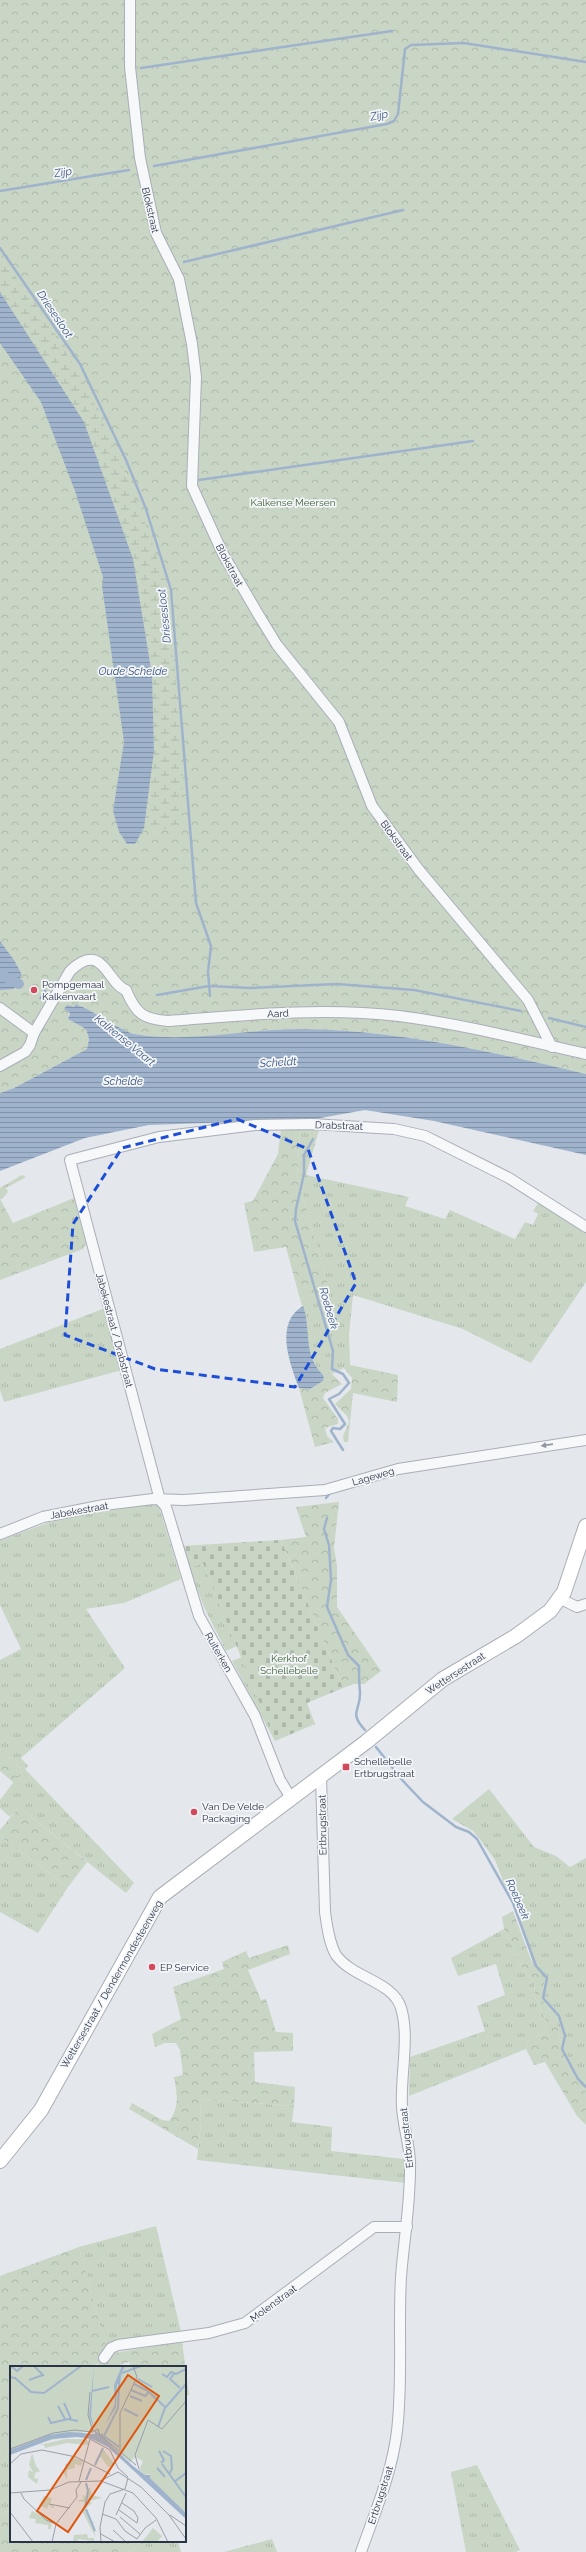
<svg xmlns="http://www.w3.org/2000/svg" width="586" height="2552" font-family="Raleway,sans-serif">
  <style>
    .grass { fill: url(#grass-tufts) }
    .forest { fill: url(#forest-crowns) }
    .wetland { fill: url(#wetland-marsh) }
    .cemetery { fill: url(#cemetery-stones) }
    .water { fill: url(#water-rules) }
    .lines { fill: none; stroke-linecap: round; stroke-linejoin: round }
    .stream { stroke: #9fb4cc; stroke-width: 2.5 }
    .canal { stroke: #9fb4cc; stroke-width: 10 }
    .street-casing { stroke: #a9aeb7; stroke-width: 12 }
    .secondary-casing { stroke: #a9aeb7; stroke-width: 16 }
    .street { stroke: #f7f8fa; stroke-width: 10 }
    .secondary { stroke: #fff; stroke-width: 14 }
    .oneway { fill: #9196a0 }
    .marked { fill: none; stroke: #1d4ed8; stroke-width: 3; stroke-dasharray: 8 5; stroke-linejoin: round }
    .poi-dot { fill: #d1495b; stroke: #f4f6f9; stroke-width: 1.5 }
    .labels { text-anchor: middle; stroke-width: 3.5; stroke-linejoin: round; paint-order: stroke }
    .street-label { font-size: 10px; fill: #2b3445; stroke: #f4f6f9 }
    .park-label { font-size: 10px; fill: #3f6138; stroke: #f4f6f9 }
    .poi-label { font-size: 10px; fill: #2b3445; stroke: #f4f6f9; text-anchor: start }
    .water-label { font-size: 11px; font-style: italic; fill: #34527a; stroke: #f4f6f9 }
    .inset-river { fill: none; stroke: #9fb4cc; stroke-width: 2 }
    .inset-road { fill: none; stroke: #9a9fa9; stroke-width: 1 }
    .view { fill: #df570f; fill-opacity: 0.15; stroke: #df570f; stroke-width: 2 }
    .inset-edge { fill: none; stroke: #2b3445; stroke-width: 2 }
  </style>
  <defs>
    <pattern id="grass-tufts" width="24" height="20" patternUnits="userSpaceOnUse"><rect width="24" height="20" fill="#c9d6c5"/><path d="M3 7l-1-3M5 7V3M7 7l1-3M15 17l-1-3M17 17v-4M19 17l1-3" fill="none" stroke="#adb8ab"/></pattern>
    <pattern id="forest-crowns" width="20" height="18" patternUnits="userSpaceOnUse"><rect width="20" height="18" fill="#c9d6c5"/><path d="M2 6a3 3 0 1 1 6 0M12 15a3 3 0 1 1 6 0" fill="none" stroke="#adb8ab"/></pattern>
    <pattern id="wetland-marsh" width="20" height="14" patternUnits="userSpaceOnUse"><rect width="20" height="14" fill="#c9d6c5"/><path d="M1 5h8M5 5V1M11 12h8M15 12V8" fill="none" stroke="#adb8ab"/></pattern>
    <pattern id="cemetery-stones" width="16" height="16" patternUnits="userSpaceOnUse"><rect width="16" height="16" fill="#c9d6c5"/><path d="M2 7V4a2 2 0 0 1 4 0v3zM10 15v-3a2 2 0 0 1 4 0v3z" fill="#adb8ab"/></pattern>
    <pattern id="water-rules" width="6" height="5" patternUnits="userSpaceOnUse"><rect width="6" height="5" fill="#9fb4cc"/><path d="M0 2.5h6" fill="none" stroke="#8293a7"/></pattern>
  </defs>
  <rect width="100%" height="100%" fill="#e4e7ec"/>
  <g class="grass">
    <path d="M300,1130H319L306,1175L409,1197L405,1206L445,1219L450,1210L515,1239L525,1222L533,1225L538,1214L533,1211L539,1202L586,1232V1282L531,1363L463,1329L353,1295L349,1334L350,1365L324,1376C303,1355 309,1325 300,1299L329,1289L297,1175Z"/>
    <polygon points="22,1175 26,1177 6,1188 8,1192 2,1199 0,1199 0,1188"/>
    <polygon points="105,1308 122,1370 4,1402 0,1390 0,1349"/>
    <polygon points="158,1503 181,1579 124,1603 86,1609 125,1668 21,1758 28,1766 25,1769 134,1883 126,1893 19,1807 10,1817 0,1808 0,1800 22,1771 0,1749 0,1660 21,1649 0,1605 0,1540 64,1517"/>
    <polygon points="203,1563 237,1646 226,1651 204,1607 189,1568"/>
    <polygon points="242,1657 275,1741 232,1661"/>
    <polygon points="489,1789 534,1847 556,1856 570,1867 586,1858 586,2092 570,2071 565,2060 555,2017 543,2001 545,1989 534,1968 516,1902 505,1886 495,1860 479,1838 473,1831 452,1819"/>
    <polygon points="0,1836 68,1887 38,1933 0,1912"/>
    <polygon points="504,1929 523,1969 534,1982 535,1997 547,2023 547,2031 528,2041 526,2049 409,2096 410,2057 485,2031 477,2006 505,1995 496,1964 458,1976 451,1958"/>
    <polygon points="200,2099 294,2106 292,2122 332,2127 331,2151 404,2159 406,2183 197,2160 201,2122"/>
    <polygon points="156,2226 181,2332 106,2348 79,2247"/>
    <polygon points="11,2448 11,2509 0,2514 0,2453"/>
    <polygon points="477,2465 520,2550 515,2552 466,2552 451,2472"/>
    <polygon points="272,2539 277,2552 224,2552"/>
    <polygon points="152,2541 178,2541 181,2552 128,2552"/>
  </g>
  <g class="forest">
    <path d="M0,0H586V1074C494,1052 402,1031 306,1029C249,1028 191,1044 134,1034C120,1032 94,1010 76,1004L69,1012L68,1019L86,1029L89,1039L87,1049L14,1088L0,1093Z"/>
    <polygon points="281,1129 300,1130 297,1175 329,1289 300,1299 286,1247 254,1252 244,1203 253,1201 278,1154"/>
    <polygon points="74,1198 86,1244 83,1249 0,1280 0,1199 13,1223"/>
    <polygon points="350,1365 398,1375 397,1402 353,1393 348,1442 344,1442 343,1436 349,1422 347,1416 335,1404 351,1389 352,1378 344,1368 332,1374 342,1384 325,1393 323,1398 338,1419 338,1424 325,1428 327,1436 334,1442 315,1447 299,1388 310,1389 323,1381 324,1376"/>
    <polygon points="339,1502 334,1548 337,1566 337,1607 381,1671 364,1684 354,1684 343,1688 281,1540 306,1537 296,1507"/>
    <polygon points="0,1749 22,1771 14,1783 0,1771"/>
    <polygon points="19,1807 87,1862 68,1887 0,1836 0,1830"/>
    <polygon points="513,1911 534,1968 544,1980 543,2001 555,2017 565,2060 570,2071 586,2092 586,2125 577,2116 545,2062 534,2065 526,2049 528,2041 547,2031 547,2023 535,1997 534,1982 523,1969 504,1929 502,1917"/>
    <path d="M288,1945L290,1954L248,1970L261,2000L266,1999L276,2032L293,2033V2051L254,2052L255,2082L295,2087L294,2106L200,2099L201,2122L198,2149L129,2109L132,2103L162,2120L169,2121C180,2107 177,2093 174,2077L183,2075L180,2050L176,2043H165L155,2047L152,2034L181,2019L173,1987L224,1969L222,1962L246,1951L249,1958Z"/>
    <polygon points="79,2247 108,2354 182,2341 189,2395 185,2396 185,2367 131,2367 129,2362 112,2367 96,2364 94,2367 11,2367 11,2448 0,2453 0,2276"/>
    <polygon points="11,2509 11,2541 152,2541 128,2552 0,2552 0,2514"/>
  </g>
  <polygon class="wetland" points="0,256 35,302 83,380 118,455 151,538 166,588 170,613 183,771 181,822 167,829 144,828 154,751 152,675 133,559 84,422 0,292"/>
  <polygon class="cemetery" points="281,1540 343,1688 307,1703 315,1724 275,1741 203,1563 189,1568 181,1546"/>
  <g class="water">
    <polygon points="0,292 84,422 133,559 152,675 154,751 144,828 135,844 127,844 119,832 113,811 124,742 102,586 103,577 75,491 41,402 0,343"/>
    <polygon points="0,941 14,960 22,975 14,989 0,990"/>
    <polygon points="44,989 52,994 47,1002 39,999"/>
    <path d="M75,1004C94,1010 120,1031 134,1034C190,1044 249,1028 306,1029C401,1031 494,1052 586,1074V1155L434,1121L365,1110L315,1119L149,1125L85,1138L0,1171V1093L14,1088L87,1049L89,1039L86,1029L68,1019L70,1013L64,1009L67,1005L74,1007Z"/>
    <path d="M303,1306C312,1332 302,1354 324,1376L323,1381L310,1389L299,1388C290,1363 274,1323 303,1306Z"/>
  </g>
  <g class="lines">
    <g class="stream">
      <polyline points="141,68 392,31"/>
      <polyline points="154,166 387,124 394,121 398,114 405,49 411,45 464,43 586,62"/>
      <polyline points="0,191 129,170"/>
      <polyline points="0,248 80,364 126,460 146,509 171,590 196,903 211,946 208,972 210,996"/>
      <polyline points="184,262 403,210"/>
      <polyline points="199,480 473,441"/>
      <polyline points="157,995 209,986 251,988 337,984 414,990 521,1011"/>
      <polyline points="549,1018 586,1027"/>
      <polyline points="313,1139 304,1155 304,1174 296,1209 295,1221 333,1351 332,1369 343,1374 349,1383 339,1394 329,1399 345,1424 340,1429 333,1428 331,1431 343,1450"/>
      <polyline points="326,1498 331,1492"/>
      <path d="M327,1518L324,1529L329,1545L331,1580L327,1607L348,1655L359,1666C359,1675 359,1683 360,1692C361,1711 348,1712 365,1730"/>
      <polyline points="376,1747 403,1781 423,1802 456,1827 469,1832 477,1839 513,1903 536,1966 547,1978 543,1998 559,2016 565,2036 562,2049 578,2079 586,2087"/>
    </g>
    <polyline class="canal" points="0,974 19,984"/>
    <g class="street-casing">
      <g id="street">
        <polyline points="130,0 130,67 140,158 156,233 179,279 192,344 196,377 192,486 223,554 258,614 277,645 339,722 372,806 419,870 528,1000 552,1047"/>
        <polyline points="0,1008 34,1033"/>
        <path d="M0,1066L25,1052L30,1045L34,1033L70,971C103,939 107,984 126,990C136,1014 143,1019 168,1021C245,1015 321,1007 399,1016C462,1024 524,1040 586,1054"/>
        <polyline points="0,1534 43,1517 104,1505 153,1499 184,1500 325,1490 398,1469 586,1440"/>
        <polyline points="561,1599 577,1607 586,1604"/>
        <path d="M321,1776L325,1912C327,1926 329,1943 336,1955C352,1978 393,1981 401,2008C410,2037 400,2077 402,2107C403,2125 409,2143 410,2161C411,2201 404,2238 401,2277C398,2328 403,2380 397,2431C392,2473 375,2512 361,2552"/>
        <polyline points="291,1798 280,1780 255,1716 199,1616 166,1507 160,1500 70,1160 159,1137 255,1125 312,1124 394,1129 425,1136 509,1178 586,1227"/>
        <polyline points="104,2358 111,2348 118,2345 209,2333 245,2323 374,2227 407,2227"/>
      </g>
    </g>
    <g class="secondary-casing">
      <polyline id="secondary" points="0,2161 41,2110 160,1897 366,1742 443,1679 516,1636 550,1611 564,1592 586,1526"/>
    </g>
    <use href="#street" class="street"/>
    <use href="#secondary" class="secondary"/>
  </g>
  <defs><path id="oneway-solid" d="M-6-.8H1V-3.2L6.5 0L1 3.2V.8H-6Z"/></defs>
  <use class="oneway" href="#oneway-solid" transform="translate(547 1445) rotate(172)"/>
  <path class="marked" d="M237,1119L308,1149L356,1283L295,1387L155,1369L65,1335L73,1224L122,1148Z"/>
  <g class="poi-dot">
    <circle cx="34" cy="990" r="4"/>
    <rect x="342" y="1763" width="8" height="8" rx="2"/>
    <circle cx="194" cy="1812" r="4"/>
    <circle cx="152" cy="1967" r="4"/>
  </g>
  <g class="labels">
    <g class="street-label">
      <text transform="translate(151 210) rotate(77)" y="4">Blokstraat</text>
      <text transform="translate(230 565) rotate(62)" y="4">Blokstraat</text>
      <text transform="translate(397 840) rotate(54)" y="4">Blokstraat</text>
      <text transform="translate(278 1013) rotate(-2)" y="4">Aard</text>
      <text transform="translate(339 1125) rotate(2)" y="4">Drabstraat</text>
      <text transform="translate(115 1330) rotate(75)" y="4">Jabekestraat / Drabstraat</text>
      <text transform="translate(373 1476) rotate(-16)" y="4">Lageweg</text>
      <text transform="translate(79 1510) rotate(-10)" y="4">Jabekestraat</text>
      <text transform="translate(219 1652) rotate(60)" y="4">Ruiterken</text>
      <text transform="translate(455 1673) rotate(-33)" y="4">Wettersestraat</text>
      <text transform="translate(322 1825) rotate(-91)" y="4">Ertbrugstraat</text>
      <text transform="translate(111 1984) rotate(-60)" y="4">Wettersestraat / Dendermondesteenweg</text>
      <text transform="translate(406 2138) rotate(-96)" y="4">Ertbrugstraat</text>
      <text transform="translate(273 2303) rotate(-36)" y="4">Molenstraat</text>
      <text transform="translate(380 2495) rotate(-72)" y="4">Ertbrugstraat</text>
    </g>
    <g class="park-label">
      <text x="293" y="506">Kalkense Meersen</text>
      <text x="289" y="1662">Kerkhof<tspan x="289" dy="12">Schellebelle</tspan></text>
    </g>
    <g class="poi-label">
      <text x="42" y="988">Pompgemaal<tspan x="42" dy="12">Kalkenvaart</tspan></text>
      <text x="354" y="1765">Schellebelle<tspan x="354" dy="12">Ertbrugstraat</tspan></text>
      <text x="202" y="1810">Van De Velde<tspan x="202" dy="12">Packaging</tspan></text>
      <text x="160" y="1971">EP Service</text>
    </g>
    <g class="water-label">
      <text transform="translate(379 115) rotate(-12)" y="4">Zijp</text>
      <text transform="translate(63 172) rotate(-9)" y="4">Zijp</text>
      <text transform="translate(55 314) rotate(56)" y="4">Driesesloot</text>
      <text transform="translate(164 616) rotate(-96)" y="4">Driesesloot</text>
      <text x="133" y="675">Oude Schelde</text>
      <text transform="translate(125 1040) rotate(39)" y="4">Kalkense Vaart</text>
      <text transform="translate(278 1062) rotate(-4)" y="4">Scheldt</text>
      <text x="123" y="1085">Schelde</text>
      <text transform="translate(329 1308) rotate(74)" y="4">Roebeek</text>
      <text transform="translate(518 1899) rotate(66)" y="4">Roebeek</text>
    </g>
  </g>
  <g transform="translate(10 2366)">
    <rect width="176" height="176" fill="#e4e7ec"/>
    <path d="M94,80L93,83L106,100L104,98L98,101L91,91L86,94ZM22,87L26,100L30,105L25,107L24,112L28,113L27,118L18,111L19,104L23,106L19,99ZM61,91L73,95L71,100L65,98V102L57,104V114L53,105L56,104L55,98L60,97ZM77,122H80L82,129L92,132L79,135L82,137L75,143V136L65,135L74,133L72,129L76,130V135ZM22,145L42,154L41,163H38V159L25,157L26,153L19,152ZM77,168L78,172H84V175L68,173L67,176H63L64,169Z" fill="#c9d6c5"/>
    <path d="M0,0H176V147L140,112V108L135,109L129,104L133,95L125,91L120,96L86,67L75,66L0,84ZM55,73H75L79,76L78,79L57,77L35,82L34,79H29ZM77,129L74,141L82,156L87,155L82,157L86,172L72,145ZM34,130L42,132L40,138L44,140L43,143L39,138L37,143L29,139Z" fill="#c9d6c5"/>
    <path d="M53,5L56,8L35,26H22L8,15L21,22L31,23ZM156,67L161,70V76L168,80L162,89L153,84L157,79L154,71ZM151,97L162,115L150,116L142,106ZM160,118L176,137V145L151,120Z" fill="#c9d6c5"/>
    <path d="M143,162L152,170L147,176H132Z" fill="#c9d6c5"/>
    <path d="M84,0L81,50L84,62L79,50ZM112,0H115L110,10L117,0L111,10L110,19L107,18L106,41L95,59L105,38L104,19ZM85,64L123,100L135,109H140V112L176,147V153L98,81L82,73L67,71L42,73L0,89V84L39,69L59,66L85,68Z" fill="#9fb4cc"/>
    <path class="inset-river" d="M1,0L7,5L13,0M112,7L131,0M152,8L157,11L161,6L166,8L176,3M164,8L160,13L170,22M0,11L5,12L21,26L34,27L71,0M128,13L142,21M19,14L33,9L24,0M124,18L138,25M121,24L135,30L139,26L155,41M82,25L99,21M120,30L132,35M54,37L61,53M48,40L55,53M114,43L128,50M38,51L41,57L58,53L68,55M148,61L155,42L176,18M91,68L109,81M94,70L108,42L109,18M149,85L154,94L151,97M153,85L161,90L162,103L159,108M152,98L176,131M85,99L93,82M147,102L155,111M76,114L81,102M164,116L176,107M75,142L78,125L76,117M76,143L85,165"/>
    <path class="inset-road" d="M80,26L78,49L83,65M0,83L43,67L65,64L82,66L88,63L90,69L126,99M110,84V47L127,11L123,0M0,98L11,88L32,84L66,91L100,108M129,103L125,89L138,54L152,63L176,35M69,115L80,73L100,84L108,102L118,111M91,115L123,127L146,152L158,176M0,127L40,124L59,116L90,115L108,106L131,121L159,149L176,173M11,127L14,133L36,154L46,158M39,138L60,142M109,144L127,157L128,152L124,145L112,137M0,146L23,176M92,148L106,153L115,165L127,173M106,149L116,127M160,149L176,160M110,151L130,168M46,158L67,131L66,124L71,116M103,164L116,176M91,168L105,176M127,173L135,162L146,154M42,176L46,158M91,176L90,161L95,136L100,128L115,123L118,112"/>
    <path class="view" d="M118,9L149,30L58,166L27,145Z"/>
    <rect width="176" height="176" class="inset-edge"/>
  </g>
</svg>
